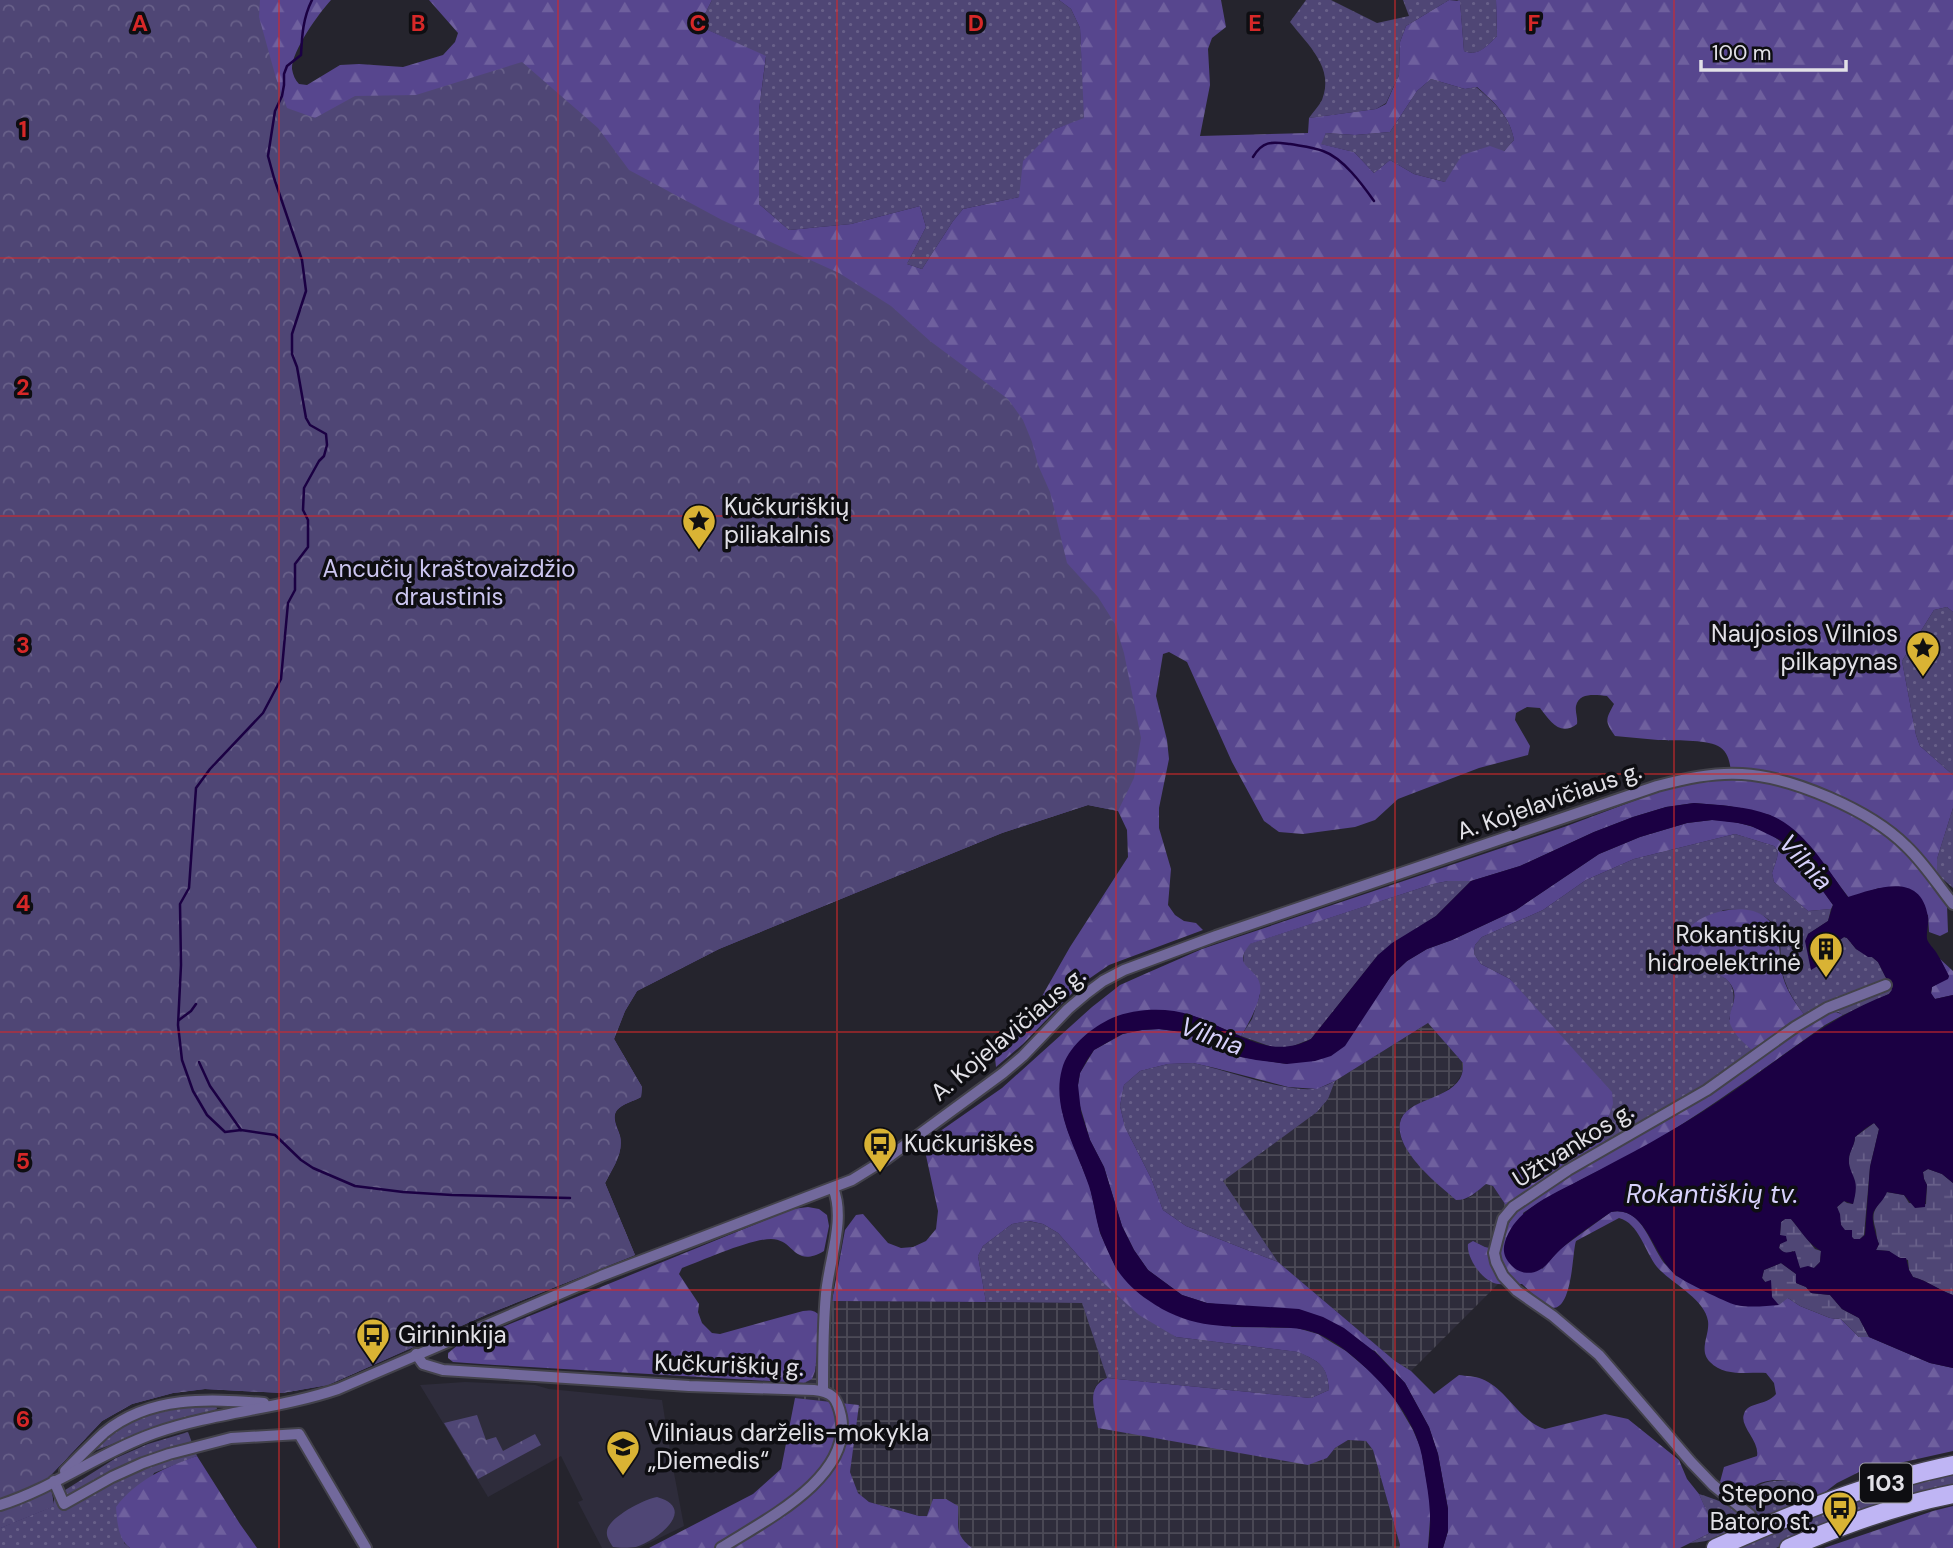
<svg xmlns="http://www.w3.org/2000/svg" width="1953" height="1548" font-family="'DM Sans',sans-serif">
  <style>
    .built { fill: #2e2c3b }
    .industrial { fill: url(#industrial-grid) }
    .grass { fill: url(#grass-dots) }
    .forest { fill: url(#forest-firs); fill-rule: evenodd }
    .wetland { fill: url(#wetland-marsh) }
    .park { fill: url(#park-crowns) }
    .garden { fill: #4f4675 }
    .water { fill: #1b0043; fill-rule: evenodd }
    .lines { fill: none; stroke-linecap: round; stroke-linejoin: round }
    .stream { stroke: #1b0043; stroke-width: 2.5 }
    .street-casing { stroke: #43424b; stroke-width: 14 }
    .primary-casing { stroke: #43424b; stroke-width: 21 }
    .street { stroke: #72699c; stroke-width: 10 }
    .primary { stroke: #bfb5f4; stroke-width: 18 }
    .grid { fill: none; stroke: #d62828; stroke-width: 2; stroke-opacity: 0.55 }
    .labels { text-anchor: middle; stroke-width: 7; stroke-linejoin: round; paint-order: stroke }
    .shield { fill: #0e0e12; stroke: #a2a2a7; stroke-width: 2 }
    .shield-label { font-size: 23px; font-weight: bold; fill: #e2e1e7 }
    .poi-label { font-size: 24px; fill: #e2e1e7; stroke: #0e0e12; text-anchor: start }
    .park-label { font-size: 24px; fill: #ccc6f0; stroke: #0e0e12 }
    .street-label { font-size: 24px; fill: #e2e1e7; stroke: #0e0e12 }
    .water-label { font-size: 26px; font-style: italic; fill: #d7d1fb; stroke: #0e0e12 }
    .grid-label { font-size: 23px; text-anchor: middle; font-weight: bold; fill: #d62828; stroke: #0e0e12; stroke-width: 7; stroke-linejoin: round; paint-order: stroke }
  </style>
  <defs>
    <pattern id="industrial-grid" width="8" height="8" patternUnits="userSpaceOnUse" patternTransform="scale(1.75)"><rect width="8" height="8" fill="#2e2c3b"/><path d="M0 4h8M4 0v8" fill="none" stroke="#4c4a57"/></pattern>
    <pattern id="grass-dots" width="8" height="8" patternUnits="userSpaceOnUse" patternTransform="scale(1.75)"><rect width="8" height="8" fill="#4f4675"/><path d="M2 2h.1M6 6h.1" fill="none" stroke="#686089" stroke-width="1.8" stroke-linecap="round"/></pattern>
    <pattern id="forest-firs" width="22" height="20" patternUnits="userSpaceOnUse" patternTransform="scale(1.75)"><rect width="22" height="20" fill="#57468e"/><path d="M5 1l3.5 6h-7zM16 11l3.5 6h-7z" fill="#6f609e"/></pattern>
    <pattern id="wetland-marsh" width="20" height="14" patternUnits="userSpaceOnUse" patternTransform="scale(1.75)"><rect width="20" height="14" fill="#4f4675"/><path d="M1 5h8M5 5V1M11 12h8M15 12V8" fill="none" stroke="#686089"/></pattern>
    <pattern id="park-crowns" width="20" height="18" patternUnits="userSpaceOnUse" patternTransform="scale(1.75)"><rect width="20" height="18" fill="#4f4675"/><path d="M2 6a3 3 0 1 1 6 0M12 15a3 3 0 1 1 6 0" fill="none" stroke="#686089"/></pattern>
  </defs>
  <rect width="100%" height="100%" fill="#25242d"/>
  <polygon class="built" points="465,1382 535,1385 549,1389 662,1400 671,1457 684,1526 639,1548 602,1548 578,1502 583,1500 561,1456 488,1497 420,1385"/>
  <g class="industrial">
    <polygon points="1428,1023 1463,1063 1462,1074 1455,1084 1440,1095 1411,1107 1401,1117 1399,1131 1402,1141 1464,1200 1472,1196 1486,1184 1493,1186 1513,1216 1503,1234 1499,1250 1485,1247 1473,1241 1489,1281 1498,1284 1411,1371 1395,1361 1278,1262 1222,1181 1317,1112 1328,1099 1335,1081"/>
    <polygon points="822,1301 1082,1303 1107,1378 1100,1380 1094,1389 1327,1458 1335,1448 1348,1440 1366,1441 1373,1450 1400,1545 1399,1548 972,1548 962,1540 959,1534 958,1506 927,1516 919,1516 869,1502 858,1493 850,1472 858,1405 795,1398 804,1383 812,1379"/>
  </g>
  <g class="grass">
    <polygon points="712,0 1059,0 1071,9 1080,28 1085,119 1055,129 1019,197 963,209 953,221 922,269 907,264 926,227 920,206 851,224 789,230 759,204 759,110 766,57 699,26"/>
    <path d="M1306,0H1331L1377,23L1409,16L1403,0H1449L1406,26L1400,42L1399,75L1386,103L1376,109L1309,118C1313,112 1319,106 1322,100C1335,68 1308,45 1290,22Z"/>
    <path d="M1457,0H1496L1497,36C1487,46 1479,57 1464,51L1460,2Z"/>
    <path d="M1431,79L1465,89L1476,87C1494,102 1510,116 1514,140L1504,151L1445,182L1414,174L1390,160L1374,173L1354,152L1320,144L1326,133L1355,135L1390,132L1417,91Z"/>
    <polygon points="1947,607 1953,612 1953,775 1920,746 1916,735 1902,661 1934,610"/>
    <polygon points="1953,808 1953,888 1937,874 1937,859"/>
    <path d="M1735,834L1774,846L1778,851L1777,858L1772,873L1774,882L1808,911L1831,909L1828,921L1808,934L1811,969L1828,960L1826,952L1828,948L1844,937L1847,938L1856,949L1872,957L1878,962L1892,990L1889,994L1843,1015L1838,1012L1811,1022C1798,1008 1788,993 1783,975C1780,963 1781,953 1780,941C1775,911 1748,909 1723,910L1681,951C1684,959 1686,965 1694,968C1698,971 1705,971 1710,972C1737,978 1737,996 1729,1019L1761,1057L1679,1113L1610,1149L1602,1135L1609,1116L1510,979L1481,964L1474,954L1475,945L1482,937L1543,910L1586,880L1634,859Z"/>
    <path d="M1448,881H1471L1436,916L1378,955L1311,1039L1288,1048H1275L1241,1036L1252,1019L1260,995C1251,978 1235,962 1249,944L1433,884Z"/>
    <path d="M1193,1063C1224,1069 1291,1095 1319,1088C1324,1086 1330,1084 1335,1081L1328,1099L1317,1112L1223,1181L1278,1262L1186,1226L1163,1210L1151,1178L1125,1127L1120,1106L1124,1085L1140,1071L1168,1064Z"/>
    <path d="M1028,1221L1043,1224L1058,1233L1096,1276L1176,1337L1299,1352C1321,1363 1327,1365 1329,1390L1311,1398L1107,1378L1082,1303L986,1302L978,1256L983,1246L1012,1224Z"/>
    <path d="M216,1405L217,1409L213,1411L185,1417L94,1451L95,1447C119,1427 145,1412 177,1406C189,1404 203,1405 216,1405Z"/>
    <polygon points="188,1432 197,1456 154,1473 124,1543 130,1548 0,1548 0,1528 54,1506 54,1497 116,1458 148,1444"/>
    <polygon points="1953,1471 1953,1490 1838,1521 1776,1548 1731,1548 1846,1502"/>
    <path d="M1791,1480C1801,1484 1809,1495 1820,1496L1761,1520C1755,1516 1751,1505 1744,1498C1761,1480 1767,1481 1791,1480Z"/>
    <path d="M1699,1494C1715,1499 1741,1507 1746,1524L1745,1527C1727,1535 1710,1542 1690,1543L1708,1534L1713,1526Z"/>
  </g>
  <g class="forest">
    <path d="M0,0H331C319,13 291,52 292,69C293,75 295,80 299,84L307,85L340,65L359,64L403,67L443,55L455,42L458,33L429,0H712L699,26L766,56L759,110V204L789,230L851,224L920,206L926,227L907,264L922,269L953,221L963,209L1019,197L1023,161L1055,129L1084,118L1080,28L1071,9L1059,0H1221L1226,27L1212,38L1208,49L1210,85L1200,136L1308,133L1309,118L1376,109L1386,104L1399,75L1400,42L1406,26L1449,0L1460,1L1464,51C1478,57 1487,46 1497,36L1496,0H1953V612L1947,607L1934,610L1902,661L1916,735L1920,746L1953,775V808L1937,859V874L1931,881L1947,905L1948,932L1940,936L1929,932L1928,915L1879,888L1849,898L1810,846L1770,815L1729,806L1694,803L1666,807L1633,817L1594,832L1520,866L1471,881H1448L1433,884L1250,944C1231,968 1257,966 1260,985C1263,998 1248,1025 1241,1036L1191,1015L1125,1014L1060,1088L1062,1110L1067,1129L1090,1187L1100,1233L1116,1268L1232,1327L1297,1328L1318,1334L1346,1351L1372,1373L1388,1389L1396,1401L1413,1430L1421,1449L1431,1506L1428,1548H1399L1400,1545L1373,1450L1366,1441L1348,1440L1335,1448L1327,1458L1308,1465L1098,1428C1095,1410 1085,1387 1107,1378L1311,1398L1329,1390C1327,1365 1320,1362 1298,1352L1176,1337L1139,1315L1096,1276L1058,1233L1043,1224L1029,1221L1012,1224L983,1246L978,1256L986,1302L832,1301L845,1230L856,1215L863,1214L888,1243L901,1248L913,1247L926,1241L936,1229L938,1211L925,1151L926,1141L1002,1088L1092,1007L1120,985L1147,973L1202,949L1564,827L1663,790L1702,782L1731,779C1731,768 1730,752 1718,746C1705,739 1673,741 1658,740C1644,739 1629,737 1615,736C1604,721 1606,719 1614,704L1607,696C1596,695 1579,692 1576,706C1575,712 1578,718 1577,724C1560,737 1550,721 1540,708L1527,707L1516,713L1515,720L1530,746L1528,755L1479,768L1398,799L1375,820L1355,827L1303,834L1279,832L1264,821L1232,762L1187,662L1169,652L1163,654L1156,696L1167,740L1169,759L1159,808V828L1171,869L1168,905L1175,915L1184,921L1196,923L1203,930L1109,965L1080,985L1023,1044L996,1067L995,1058L1016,1036L1033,1012L1070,947L1128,857L1127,830L1118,811L1088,805L1002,833L719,949L637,991L625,1011L614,1039L642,1087L641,1097C634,1101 622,1104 617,1110C611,1118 618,1128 620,1136C624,1153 612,1169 605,1183L635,1255L488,1314L328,1385L282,1393L205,1389L173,1393L132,1404L102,1421L49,1477L54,1506L0,1528ZM1431,79L1465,89L1477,87C1494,102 1510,116 1514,140L1504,151L1490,146L1462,155L1445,182L1414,174L1390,160L1374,173L1354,152L1321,144L1326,133L1355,135L1390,132L1417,91Z"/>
    <path d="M1712,820C1781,823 1797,855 1833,905L1831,909L1808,911L1774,882L1772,873L1777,858L1778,851L1774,846L1735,834L1634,859L1586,880L1543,910L1482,937L1475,945L1474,954L1481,964L1510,979L1612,1092L1613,1104L1602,1135L1610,1149L1679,1113L1761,1057C1750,1048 1737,1039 1731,1026C1724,1012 1744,998 1728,981C1715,967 1684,975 1681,951C1676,916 1742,898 1765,917C1784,932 1777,955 1783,977C1788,994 1799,1009 1811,1022C1822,1016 1832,1008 1843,1015L1825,1025C1769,1065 1714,1105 1655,1141C1612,1166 1565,1185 1523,1213L1542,1269L1560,1249L1611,1212C1642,1206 1649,1243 1664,1263C1668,1267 1672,1271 1676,1276L1788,1298L1800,1306L1830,1318L1841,1319L1859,1337H1869L1930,1363L1953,1368V1451L1859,1472L1837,1483L1820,1496C1811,1495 1807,1489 1800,1485C1789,1478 1767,1479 1756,1485C1751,1488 1747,1494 1744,1498L1721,1486L1720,1482L1724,1467L1757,1456C1760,1441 1739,1426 1744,1414C1748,1401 1765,1407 1776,1394L1774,1383L1766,1373C1748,1372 1724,1377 1710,1362C1698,1350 1710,1335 1708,1321C1705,1299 1671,1283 1657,1267C1645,1252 1639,1223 1619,1218L1576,1241C1572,1252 1573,1317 1548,1307C1541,1303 1529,1290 1522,1284C1514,1284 1505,1285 1498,1284C1483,1282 1466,1258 1468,1244L1473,1241L1485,1247L1499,1250L1503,1234L1513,1216L1493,1186L1486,1184C1476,1192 1469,1200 1456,1200C1445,1190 1433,1181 1423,1170C1412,1158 1397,1140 1400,1123C1405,1097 1453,1101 1462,1074C1463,1070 1463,1066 1463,1063L1428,1023L1335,1081L1317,1089L1288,1087L1215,1068L1193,1063L1168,1064L1140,1071L1124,1085L1120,1106L1125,1127L1151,1178L1163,1210L1186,1226L1278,1262L1395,1361L1411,1371L1434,1394L1459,1375C1466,1376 1475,1376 1482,1379C1507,1389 1519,1421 1545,1429L1605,1414L1628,1419L1679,1460L1687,1479L1699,1494L1713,1525L1708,1534L1680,1548H1443L1448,1531V1509L1438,1454L1429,1427L1405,1383L1375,1351L1232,1306L1207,1303L1182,1295L1148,1270L1134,1250L1122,1226L1104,1167L1090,1140L1078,1099V1085L1080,1073L1094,1050L1123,1034L1142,1030L1159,1029L1182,1032L1241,1057L1287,1064L1380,992L1391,976L1407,961L1427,949L1452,940L1516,910L1599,854L1640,837L1687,823Z"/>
    <polygon points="1940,959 1953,971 1953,995 1935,999 1931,994 1932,987 1949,977"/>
    <path d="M808,1207L819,1209L827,1215L829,1226L824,1251C793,1269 795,1239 771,1239C750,1239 704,1260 682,1268L679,1274L699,1304L698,1312L702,1323L712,1333L720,1334L803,1311C811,1310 815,1310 821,1317L815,1371L812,1379L804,1383L495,1365L453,1362L448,1358V1353L458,1345L793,1209Z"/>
    <path d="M795,1398L859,1405L850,1472L858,1493L869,1502L919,1516H927L933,1499H946L958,1506C959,1527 954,1534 972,1548H649L753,1494L781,1469Z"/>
    <path d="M197,1456L240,1524L257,1548H130C118,1539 117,1521 116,1507C136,1480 166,1467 197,1456Z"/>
    <polygon points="1953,1506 1953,1548 1824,1548 1933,1511"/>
  </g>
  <g class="wetland">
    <path d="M1874,1123L1879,1129L1870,1167L1864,1235L1860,1239L1854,1240L1852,1237L1851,1230L1845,1231L1841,1225L1837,1207L1844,1201L1847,1203L1853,1204C1858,1183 1848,1176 1849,1159C1849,1151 1855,1145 1855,1137Z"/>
    <path d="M1928,1169L1942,1174L1953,1183V1295C1939,1290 1928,1281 1913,1277L1909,1270L1908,1260L1894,1256L1889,1251L1876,1250L1879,1244C1876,1238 1877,1233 1875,1227C1870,1209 1878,1208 1886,1192L1904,1195L1909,1203L1926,1204L1927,1185L1924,1179L1923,1172Z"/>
    <polygon points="1785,1219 1791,1219 1815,1249 1821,1251 1820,1262 1814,1268 1800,1268 1793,1251 1788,1254 1783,1252 1779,1248 1780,1244 1787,1240 1780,1235 1781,1222"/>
    <polygon points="1781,1263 1796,1274 1796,1283 1806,1287 1811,1293 1830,1295 1842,1309 1859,1318 1869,1337 1859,1337 1841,1319 1830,1318 1800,1306 1788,1298 1779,1305 1772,1297 1771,1289 1762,1278 1764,1270"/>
  </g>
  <g class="park">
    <path d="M0,0H260L259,17L276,78L287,108L315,118L355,96L416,95L522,62L598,128L629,170L722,220L839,273L891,306L930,341L1008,399L1023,420L1032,442L1038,465L1050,492L1067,563L1098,597L1115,624L1124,653L1141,738L1134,778L1118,811L1088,805L1002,833L719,949L637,991L625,1011L614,1039L642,1087L641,1097C634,1101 622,1104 617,1110C611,1118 617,1128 620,1136C624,1153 612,1169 605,1183L635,1255L488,1314L328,1385L282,1393L205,1389L173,1393L132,1404L102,1421L49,1477L54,1506L0,1528Z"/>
    <polygon points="477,1415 486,1440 496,1437 503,1451 535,1434 541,1445 478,1479 444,1423"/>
  </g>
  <path class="garden" d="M657,1497C699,1509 656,1541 636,1547C629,1548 619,1548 613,1547C610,1542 606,1537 607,1531C608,1518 644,1499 657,1497Z"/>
  <path class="water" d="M1694,803C1719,805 1746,806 1770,815C1805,829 1827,869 1848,897C1878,888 1921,871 1928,917C1929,924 1926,932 1927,939C1928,943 1934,949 1936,952C1941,960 1945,968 1949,976L1948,979L1932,987L1931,993L1935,999L1953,995V1183L1942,1174L1928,1169L1923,1172L1924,1179L1927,1185L1925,1207L1915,1208L1904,1195L1887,1192C1884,1200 1878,1204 1874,1211C1870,1218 1876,1236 1879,1244L1876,1250L1889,1251L1900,1258H1906L1909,1270L1913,1277C1928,1281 1939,1290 1953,1295V1368L1930,1363L1869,1337L1859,1318L1842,1309L1830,1295L1811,1293L1806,1287L1796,1283V1274L1781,1263L1764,1270L1762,1278L1765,1282L1771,1280L1772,1297L1779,1305C1766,1306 1749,1308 1736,1305C1725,1302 1685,1282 1677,1276C1653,1258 1647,1205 1611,1212C1594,1224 1575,1236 1560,1250C1553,1256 1548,1265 1541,1269C1532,1275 1520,1274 1512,1266C1505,1259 1502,1252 1505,1242C1515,1209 1552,1195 1580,1180C1628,1155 1674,1131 1719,1101C1775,1064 1825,1018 1889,994L1892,990L1878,962L1872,957H1868L1856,949L1847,938L1844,937L1828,948L1826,952L1829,959L1811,970L1805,941L1808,934L1828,921L1833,905L1796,854L1782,841L1751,826L1738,823L1712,820L1687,823L1640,837L1599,854L1516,910L1452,940L1427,949L1407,961L1391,976L1345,1046L1331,1056L1315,1061L1287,1064L1256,1060L1241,1057L1182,1032L1159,1029L1142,1030L1122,1034L1094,1050L1087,1060L1080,1073L1078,1085L1081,1112L1090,1140L1104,1167L1122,1226L1134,1250L1148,1270L1182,1295L1207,1303L1299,1309L1323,1317L1344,1328L1375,1352L1405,1383L1429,1427L1438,1454L1448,1509V1531L1443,1548H1428C1432,1525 1430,1503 1426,1480C1424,1469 1423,1458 1420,1448C1410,1412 1384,1384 1356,1359C1342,1347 1325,1334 1306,1330C1292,1327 1278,1328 1264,1327C1220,1327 1186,1327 1148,1300C1136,1292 1122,1279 1115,1266C1110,1256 1104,1243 1100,1232C1095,1217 1094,1201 1089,1186C1077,1149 1051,1109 1062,1069C1068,1047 1089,1030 1108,1020C1132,1008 1166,1007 1191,1015C1232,1028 1268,1062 1311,1039L1378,955L1392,943L1436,916L1471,881L1520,866L1594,832L1633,817L1666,807ZM1874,1123L1879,1129L1870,1167L1865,1235L1860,1239H1854L1852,1237V1230H1845L1841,1225L1840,1214L1837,1207L1844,1201L1853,1204C1855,1197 1857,1188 1855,1181C1853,1174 1848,1167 1849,1159C1849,1152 1855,1145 1855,1137L1866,1128ZM1785,1219H1791C1800,1229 1808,1244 1821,1251L1820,1262L1814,1268L1808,1266L1800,1268L1795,1251C1788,1252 1785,1255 1779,1248L1780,1244L1787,1241L1786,1236L1780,1235L1781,1222Z"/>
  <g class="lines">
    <g class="stream">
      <path d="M312,0C303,18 302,35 301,55L287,66L284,74V85L282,96L275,111L268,156L274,178L302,260L306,291L292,334V354L297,367L306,418L310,425L326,434L327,445L324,456L319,461L304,488L303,510L308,520V547L295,564V590L288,603L281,679L263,713L210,769L196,788L189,888L180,904L181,965L178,1025L182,1060L193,1091L207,1115L225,1132L241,1130L275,1135L301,1160L313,1168L355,1186L403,1192L452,1195L570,1198"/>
      <path d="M1253,157C1263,140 1272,142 1290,144C1301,146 1313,147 1323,151C1343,158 1362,184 1374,201"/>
      <polyline points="179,1020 191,1011 196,1004"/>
      <polyline points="199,1062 210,1086 241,1130"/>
    </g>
    <g class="street-casing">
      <g id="street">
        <path d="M416,1354L423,1364L443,1370L689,1386L814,1390C833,1392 837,1398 841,1416C853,1478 763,1521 721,1548"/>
        <path d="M823,1391C823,1358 823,1326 826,1294C829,1260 846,1219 833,1188"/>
        <path d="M65,1471C78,1458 91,1445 104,1433C150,1395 208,1399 264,1403"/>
        <polyline points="54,1481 64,1504 112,1477 143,1463 169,1454 231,1438 299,1434 366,1548"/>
        <path d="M0,1505C54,1488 101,1452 155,1433C215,1412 279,1409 338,1389L601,1276L852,1180L886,1159L1003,1073L1023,1056L1068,1009L1087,993L1103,981L1124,970L1216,936L1657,786C1684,779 1713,772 1742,774C1792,777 1870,810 1906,846C1924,863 1938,885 1953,904"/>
        <polyline points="1757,1530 1750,1515 1713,1485 1691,1462 1599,1355 1553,1316 1517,1291 1503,1276 1496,1262 1494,1253 1497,1241 1503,1219 1513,1207 1568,1170 1707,1090 1795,1027 1827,1008 1886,985"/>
      </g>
    </g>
    <g class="primary-casing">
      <g id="primary">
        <path d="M1716,1548C1792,1514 1871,1482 1953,1465"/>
        <path d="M1789,1548C1842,1525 1896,1505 1953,1494"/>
      </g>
    </g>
    <use href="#street" class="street"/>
    <use href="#primary" class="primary"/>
  </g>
  <path class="grid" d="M279,0V1548M558,0V1548M837,0V1548M1116,0V1548M1395,0V1548M1674,0V1548M0,258H1953M0,516H1953M0,774H1953M0,1032H1953M0,1290H1953"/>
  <defs>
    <g id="sight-pin" transform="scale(1.75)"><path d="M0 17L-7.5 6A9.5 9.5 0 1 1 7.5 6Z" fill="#d9b334" stroke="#0e0e12"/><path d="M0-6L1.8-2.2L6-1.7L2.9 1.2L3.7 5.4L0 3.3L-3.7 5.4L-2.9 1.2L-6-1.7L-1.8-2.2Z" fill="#111"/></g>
    <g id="building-pin" transform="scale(1.75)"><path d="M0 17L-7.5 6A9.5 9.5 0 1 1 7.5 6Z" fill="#d9b334" stroke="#0e0e12"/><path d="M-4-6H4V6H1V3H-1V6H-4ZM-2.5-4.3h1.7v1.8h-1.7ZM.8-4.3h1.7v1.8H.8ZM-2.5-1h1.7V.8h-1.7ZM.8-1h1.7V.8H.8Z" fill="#111"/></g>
    <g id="bus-pin" transform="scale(1.75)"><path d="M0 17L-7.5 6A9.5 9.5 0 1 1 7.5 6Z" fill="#d9b334" stroke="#0e0e12"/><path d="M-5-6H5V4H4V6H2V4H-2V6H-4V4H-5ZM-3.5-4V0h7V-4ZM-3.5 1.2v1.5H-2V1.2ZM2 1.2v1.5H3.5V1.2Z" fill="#111"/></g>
    <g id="school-pin" transform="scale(1.75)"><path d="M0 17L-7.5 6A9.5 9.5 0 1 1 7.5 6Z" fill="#d9b334" stroke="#0e0e12"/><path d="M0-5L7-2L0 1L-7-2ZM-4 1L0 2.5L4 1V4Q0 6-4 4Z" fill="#111"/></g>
  </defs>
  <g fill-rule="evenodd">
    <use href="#sight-pin" x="699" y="521"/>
    <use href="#sight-pin" x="1923" y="648"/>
    <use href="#building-pin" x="1826" y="949"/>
    <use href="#bus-pin" x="880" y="1144"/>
    <use href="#bus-pin" x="373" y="1335"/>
    <use href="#school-pin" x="623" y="1447"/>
    <use href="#bus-pin" x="1840" y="1508"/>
  </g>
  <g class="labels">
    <rect class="shield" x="1860" y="1463.5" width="52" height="39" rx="5"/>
    <g class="shield-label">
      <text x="1886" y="1491">103</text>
    </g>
    <g class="poi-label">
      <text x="724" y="515">Kučkuriškių<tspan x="724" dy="28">piliakalnis</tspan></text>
      <text x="1898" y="642" text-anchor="end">Naujosios Vilnios<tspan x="1898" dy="28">pilkapynas</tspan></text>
      <text x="1801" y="943" text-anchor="end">Rokantiškių<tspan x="1801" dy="28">hidroelektrinė</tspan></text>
      <text x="904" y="1152">Kučkuriškės</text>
      <text x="398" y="1343">Girininkija</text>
      <text x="648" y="1441">Vilniaus darželis-mokykla<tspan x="648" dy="28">„Diemedis“</tspan></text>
      <text x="1815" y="1502" text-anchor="end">Stepono<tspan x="1815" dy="28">Batoro st.</tspan></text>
    </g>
    <g class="park-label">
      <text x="449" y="577">Ancučių kraštovaizdžio<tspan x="449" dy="28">draustinis</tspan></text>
    </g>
    <g class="street-label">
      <text transform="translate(1549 801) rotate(-19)" y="8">A. Kojelavičiaus g.</text>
      <text transform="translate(1008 1034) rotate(-40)" y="8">A. Kojelavičiaus g.</text>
      <text transform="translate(1573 1145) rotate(-32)" y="8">Užtvankos g.</text>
      <text transform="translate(729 1365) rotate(2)" y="8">Kučkuriškių g.</text>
    </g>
    <g class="water-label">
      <text transform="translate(1806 862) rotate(47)" y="9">Vilnia</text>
      <text transform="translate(1212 1036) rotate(20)" y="9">Vilnia</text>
      <text x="1712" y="1203">Rokantiškių tv.</text>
    </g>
  </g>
  <g class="grid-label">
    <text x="140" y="31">A</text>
    <text x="418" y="31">B</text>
    <text x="698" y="31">C</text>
    <text x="976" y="31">D</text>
    <text x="1255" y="31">E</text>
    <text x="1534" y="31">F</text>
    <text x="23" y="137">1</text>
    <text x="23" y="395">2</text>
    <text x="23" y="653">3</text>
    <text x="23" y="911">4</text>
    <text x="23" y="1169">5</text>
    <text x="23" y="1427">6</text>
  </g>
  <path d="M1701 60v10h145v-10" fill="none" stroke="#e2e1e7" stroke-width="3.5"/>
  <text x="1712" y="60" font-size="21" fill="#e2e1e7" stroke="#0e0e12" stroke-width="5" paint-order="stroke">100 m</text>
</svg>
